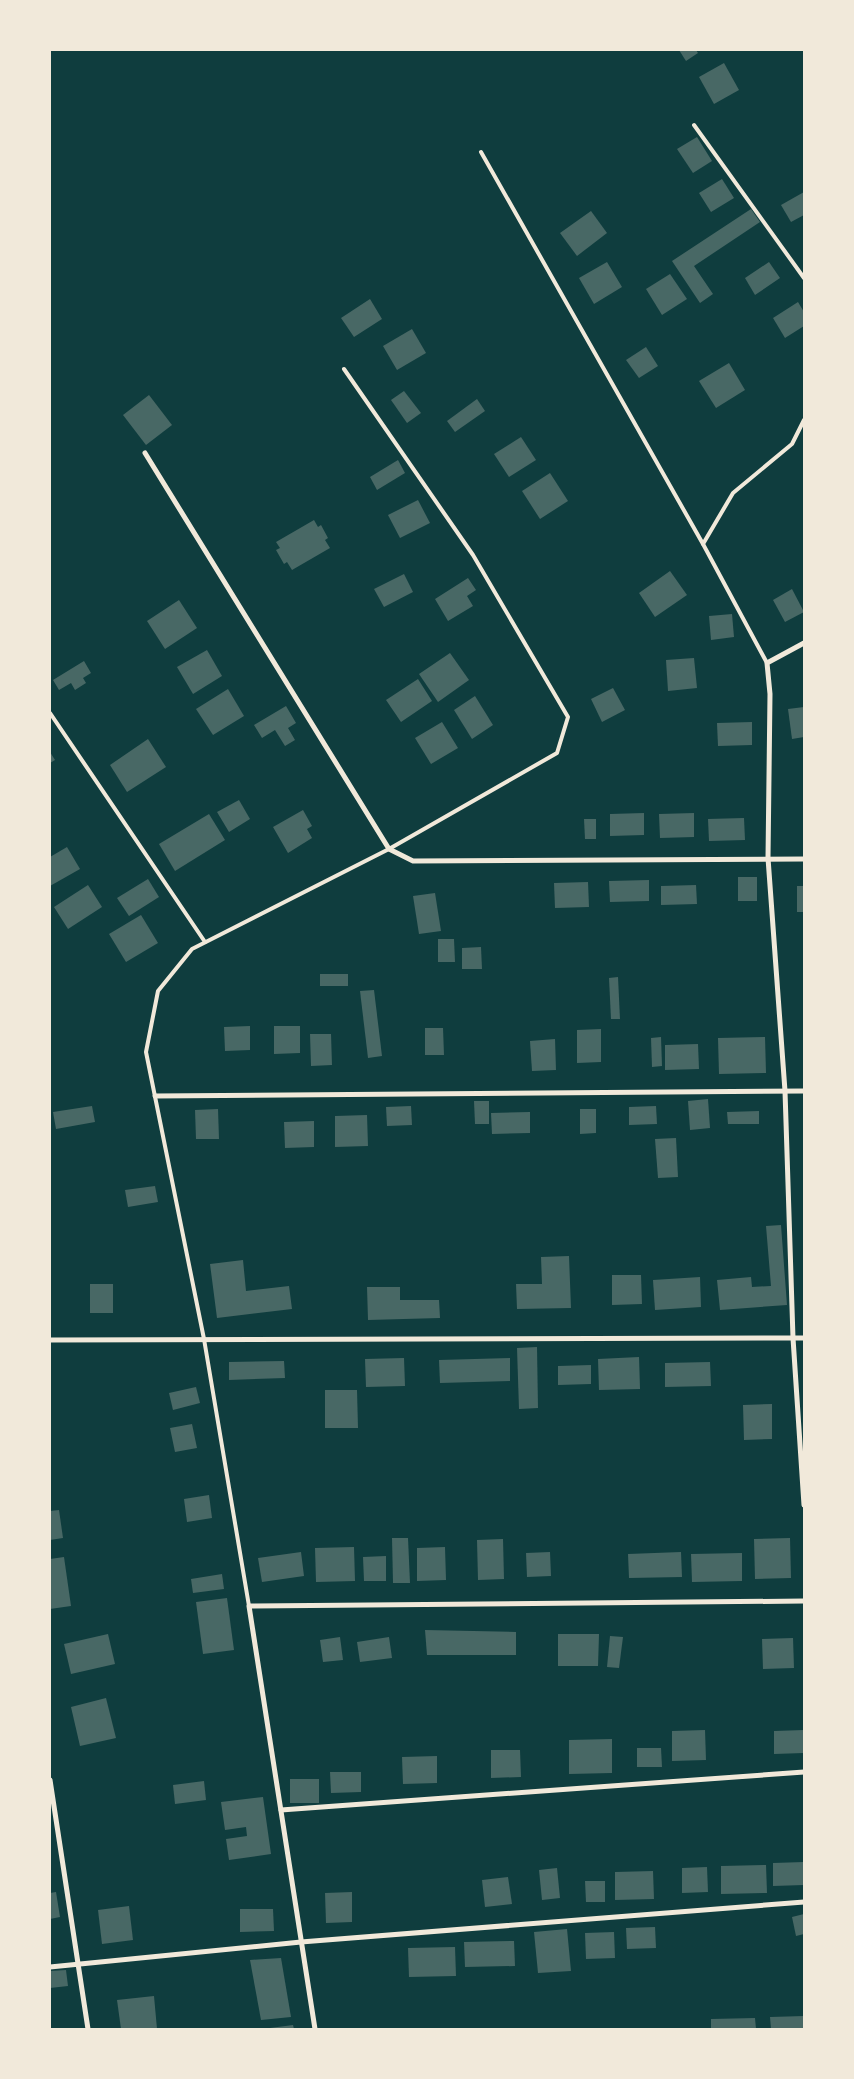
<svg xmlns="http://www.w3.org/2000/svg" width="854" height="2079" font-family="Lato,sans-serif">
  <style>
    .building { fill: #486865 }
    .lines { fill: none; stroke-linecap: round; stroke-linejoin: round }
    .service { stroke: #f1e9da; stroke-width: 4 }
    .minor { stroke: #f1e9da; stroke-width: 5 }
  </style>
  <rect width="100%" height="100%" fill="#0f3d3e"/>
  <g class="building">
    <polygon points="679,50 696,50 698,53 686,61"/>
    <polygon points="724,63 739,90 714,104 699,77"/>
    <polygon points="697,137 712,161 693,173 677,149"/>
    <polygon points="722,179 734,198 711,212 699,193"/>
    <polygon points="804,192 804,215 791,222 781,205"/>
    <polygon points="751,209 760,222 694,266 713,294 700,303 672,261"/>
    <polygon points="591,211 607,233 577,256 560,233"/>
    <polygon points="607,262 622,287 594,304 579,278"/>
    <polygon points="769,262 780,278 755,295 745,278"/>
    <polygon points="670,274 687,299 662,315 646,289"/>
    <polygon points="370,299 382,319 354,337 341,318"/>
    <polygon points="798,302 804,312 804,326 785,338 773,318"/>
    <polygon points="412,329 426,353 397,370 383,346"/>
    <polygon points="646,347 658,366 639,378 626,360"/>
    <polygon points="729,363 745,390 716,408 699,381"/>
    <polygon points="404,391 421,413 407,423 391,400"/>
    <polygon points="149,395 172,425 146,445 123,415"/>
    <polygon points="477,399 485,411 455,432 447,421"/>
    <polygon points="521,437 536,460 509,477 494,454"/>
    <polygon points="398,460 405,473 377,490 370,477"/>
    <polygon points="550,473 568,501 540,519 522,491"/>
    <polygon points="418,500 430,523 400,538 388,515"/>
    <polygon points="314,520 318,527 321,525 328,538 325,540 330,548 292,570 287,562 284,564 276,550 280,548 276,542"/>
    <polygon points="670,571 687,595 655,617 639,593"/>
    <polygon points="404,574 413,592 384,607 374,589"/>
    <polygon points="468,578 476,590 467,596 473,606 448,621 435,599"/>
    <polygon points="792,589 804,612 785,622 773,600"/>
    <polygon points="179,600 197,628 165,649 147,621"/>
    <polygon points="732,614 734,637 711,640 709,616"/>
    <polygon points="207,650 222,676 193,694 177,667"/>
    <polygon points="450,653 469,680 438,702 419,674"/>
    <polygon points="694,658 697,688 668,691 666,660"/>
    <polygon points="84,661 91,673 83,678 86,683 75,690 71,683 59,690 53,680"/>
    <polygon points="418,679 432,701 401,722 386,700"/>
    <polygon points="613,688 625,710 602,722 591,699"/>
    <polygon points="228,689 244,716 213,735 196,709"/>
    <polygon points="475,696 493,725 472,739 454,710"/>
    <polygon points="286,706 296,723 288,728 295,740 285,746 275,730 262,738 254,725"/>
    <polygon points="804,707 804,737 792,739 788,709"/>
    <polygon points="442,722 458,748 431,764 415,738"/>
    <polygon points="752,722 752,745 718,746 717,723"/>
    <polygon points="148,739 166,767 127,792 110,765"/>
    <polygon points="50,752 55,760 50,763"/>
    <polygon points="239,800 250,819 229,832 217,812"/>
    <polygon points="303,810 312,826 307,829 312,838 288,853 273,827"/>
    <polygon points="644,813 644,835 610,836 610,814"/>
    <polygon points="694,813 694,837 660,838 659,814"/>
    <polygon points="209,814 225,840 175,871 159,844"/>
    <polygon points="744,818 745,840 709,841 708,819"/>
    <polygon points="584,819 596,819 596,839 585,839"/>
    <polygon points="67,847 80,869 50,886 50,857"/>
    <rect x="738" y="877" width="19" height="24"/>
    <polygon points="148,879 159,897 129,916 117,898"/>
    <polygon points="649,880 649,901 610,902 609,881"/>
    <polygon points="588,882 589,907 555,908 554,883"/>
    <polygon points="88,885 102,907 68,929 54,907"/>
    <polygon points="696,885 697,904 661,905 661,886"/>
    <rect x="797" y="886" width="7" height="26"/>
    <polygon points="435,893 441,931 419,934 413,896"/>
    <polygon points="141,915 158,943 126,962 109,934"/>
    <polygon points="438,939 454,939 455,962 438,962"/>
    <polygon points="481,947 482,969 462,969 462,948"/>
    <rect x="320" y="974" width="28" height="12"/>
    <polygon points="618,977 620,1019 611,1019 609,978"/>
    <polygon points="374,990 382,1056 368,1058 360,991"/>
    <polygon points="250,1026 250,1050 225,1051 224,1027"/>
    <polygon points="274,1026 300,1026 300,1053 274,1054"/>
    <polygon points="425,1028 443,1028 444,1055 425,1055"/>
    <polygon points="601,1029 601,1062 577,1063 577,1030"/>
    <polygon points="310,1034 331,1034 332,1065 311,1066"/>
    <polygon points="661,1037 662,1066 652,1067 651,1038"/>
    <polygon points="765,1037 766,1073 719,1074 718,1038"/>
    <polygon points="555,1039 556,1070 532,1071 530,1041"/>
    <polygon points="698,1044 699,1069 665,1070 665,1045"/>
    <polygon points="708,1099 710,1128 690,1130 688,1101"/>
    <polygon points="474,1101 489,1101 489,1124 475,1124"/>
    <polygon points="92,1106 95,1122 56,1129 53,1112"/>
    <polygon points="411,1106 412,1125 387,1126 386,1107"/>
    <polygon points="656,1106 657,1124 629,1125 629,1107"/>
    <polygon points="218,1109 219,1139 196,1139 195,1110"/>
    <polygon points="580,1109 596,1109 596,1133 580,1134"/>
    <polygon points="759,1111 759,1124 728,1124 727,1112"/>
    <polygon points="530,1112 530,1133 492,1134 491,1113"/>
    <polygon points="367,1115 368,1146 335,1147 335,1116"/>
    <polygon points="314,1121 314,1147 285,1148 284,1122"/>
    <polygon points="676,1138 678,1177 658,1178 655,1139"/>
    <polygon points="155,1186 158,1202 128,1207 125,1190"/>
    <polygon points="781,1225 787,1305 720,1310 717,1280 751,1277 752,1287 771,1286 766,1226"/>
    <polygon points="569,1256 571,1308 517,1309 516,1284 542,1284 541,1257"/>
    <polygon points="243,1260 246,1291 289,1286 292,1309 217,1318 210,1264"/>
    <polygon points="612,1275 641,1275 642,1304 612,1305"/>
    <polygon points="700,1277 701,1307 655,1310 653,1280"/>
    <rect x="90" y="1284" width="23" height="29"/>
    <polygon points="367,1287 400,1287 400,1300 439,1300 440,1318 368,1320"/>
    <polygon points="537,1347 538,1408 519,1409 517,1348"/>
    <polygon points="639,1357 640,1389 599,1390 598,1359"/>
    <polygon points="404,1358 405,1386 366,1387 365,1359"/>
    <polygon points="510,1358 510,1381 440,1383 439,1360"/>
    <polygon points="284,1361 285,1378 229,1380 229,1362"/>
    <polygon points="710,1362 711,1386 665,1387 665,1363"/>
    <polygon points="591,1365 591,1384 558,1385 558,1366"/>
    <polygon points="196,1387 200,1403 173,1410 169,1393"/>
    <polygon points="325,1390 357,1390 358,1428 325,1428"/>
    <polygon points="772,1404 772,1439 744,1440 743,1405"/>
    <polygon points="192,1424 197,1448 175,1452 170,1428"/>
    <polygon points="209,1495 212,1518 187,1522 184,1499"/>
    <polygon points="59,1510 63,1538 50,1540 50,1511"/>
    <polygon points="392,1538 408,1538 410,1583 393,1583"/>
    <polygon points="790,1538 791,1578 755,1579 754,1539"/>
    <polygon points="503,1539 504,1579 478,1580 477,1540"/>
    <polygon points="354,1547 355,1581 316,1582 315,1548"/>
    <polygon points="445,1547 446,1580 417,1581 417,1548"/>
    <polygon points="301,1552 304,1576 262,1582 258,1558"/>
    <polygon points="550,1552 551,1576 527,1577 526,1553"/>
    <polygon points="681,1552 682,1577 629,1578 628,1554"/>
    <polygon points="742,1553 742,1581 692,1582 691,1554"/>
    <polygon points="386,1556 386,1581 364,1581 363,1557"/>
    <polygon points="64,1557 71,1606 50,1609 50,1559"/>
    <polygon points="222,1574 224,1589 193,1593 191,1579"/>
    <polygon points="227,1598 234,1650 203,1654 196,1602"/>
    <polygon points="425,1630 516,1632 516,1655 427,1655"/>
    <polygon points="108,1634 115,1664 71,1674 64,1644"/>
    <polygon points="558,1634 599,1634 598,1666 558,1666"/>
    <polygon points="610,1636 623,1637 619,1668 607,1667"/>
    <polygon points="340,1637 343,1660 323,1662 320,1640"/>
    <polygon points="389,1637 392,1658 360,1662 357,1642"/>
    <polygon points="793,1638 794,1668 763,1669 762,1639"/>
    <polygon points="106,1698 116,1738 80,1746 71,1707"/>
    <polygon points="705,1730 706,1760 672,1761 672,1731"/>
    <polygon points="804,1730 804,1753 774,1754 774,1731"/>
    <polygon points="612,1739 612,1773 569,1774 569,1740"/>
    <polygon points="637,1748 661,1748 662,1767 637,1767"/>
    <polygon points="491,1750 520,1750 521,1777 491,1778"/>
    <polygon points="437,1756 437,1783 403,1784 402,1757"/>
    <polygon points="330,1772 361,1772 361,1792 331,1793"/>
    <rect x="290" y="1779" width="29" height="24"/>
    <polygon points="204,1781 206,1800 175,1804 173,1785"/>
    <polygon points="263,1797 271,1854 229,1860 226,1839 247,1836 246,1827 225,1830 221,1802"/>
    <polygon points="804,1862 804,1885 773,1886 773,1863"/>
    <polygon points="766,1865 767,1893 721,1894 721,1866"/>
    <polygon points="707,1867 708,1892 682,1893 682,1868"/>
    <polygon points="557,1868 560,1898 542,1900 539,1870"/>
    <polygon points="653,1871 654,1899 615,1900 615,1872"/>
    <polygon points="508,1877 512,1904 485,1907 482,1880"/>
    <polygon points="585,1881 605,1881 605,1902 586,1902"/>
    <polygon points="56,1892 60,1917 50,1919 50,1893"/>
    <polygon points="352,1892 352,1922 326,1923 325,1893"/>
    <polygon points="129,1906 133,1940 102,1944 98,1910"/>
    <polygon points="240,1909 273,1909 274,1931 240,1932"/>
    <polygon points="804,1914 804,1934 796,1936 792,1917"/>
    <polygon points="655,1927 656,1948 627,1949 626,1928"/>
    <polygon points="567,1929 571,1971 538,1973 534,1932"/>
    <polygon points="614,1932 615,1958 586,1959 585,1933"/>
    <polygon points="514,1941 515,1966 465,1967 464,1942"/>
    <polygon points="455,1947 456,1976 409,1977 408,1948"/>
    <polygon points="281,1958 291,2017 261,2020 250,1960"/>
    <polygon points="66,1970 68,1986 50,1988 50,1971"/>
    <polygon points="154,1996 157,2029 121,2029 117,2000"/>
    <polygon points="804,2016 804,2029 771,2029 770,2017"/>
    <polygon points="755,2018 756,2029 711,2029 711,2019"/>
    <polygon points="293,2025 294,2029 270,2029 270,2028"/>
  </g>
  <g class="lines">
    <g class="service">
      <polyline points="694,125 804,278"/>
      <polyline points="481,152 703,544 767,663"/>
      <polyline points="703,544 733,493 792,444 804,420"/>
      <polyline points="50,713 205,942"/>
      <polyline points="249,1606 204,1339 146,1052 158,991 192,949 389,849 557,753 568,717 473,555 344,369"/>
    </g>
    <g class="minor">
      <polyline points="145,453 389,849 413,861 804,859"/>
      <polyline points="804,643 767,663 770,694 768,858 785,1091 793,1338 804,1505"/>
      <polyline points="155,1096 804,1091"/>
      <polyline points="50,1340 804,1338"/>
      <polyline points="50,1780 88,2029"/>
      <polyline points="281,1810 804,1772"/>
      <polyline points="50,1967 301,1942 804,1902"/>
      <polyline points="315,2029 249,1606 804,1601"/>
    </g>
  </g>
  <rect width="854" height="2079" fill="none" stroke="#f1e9da" stroke-width="102"/>
</svg>
